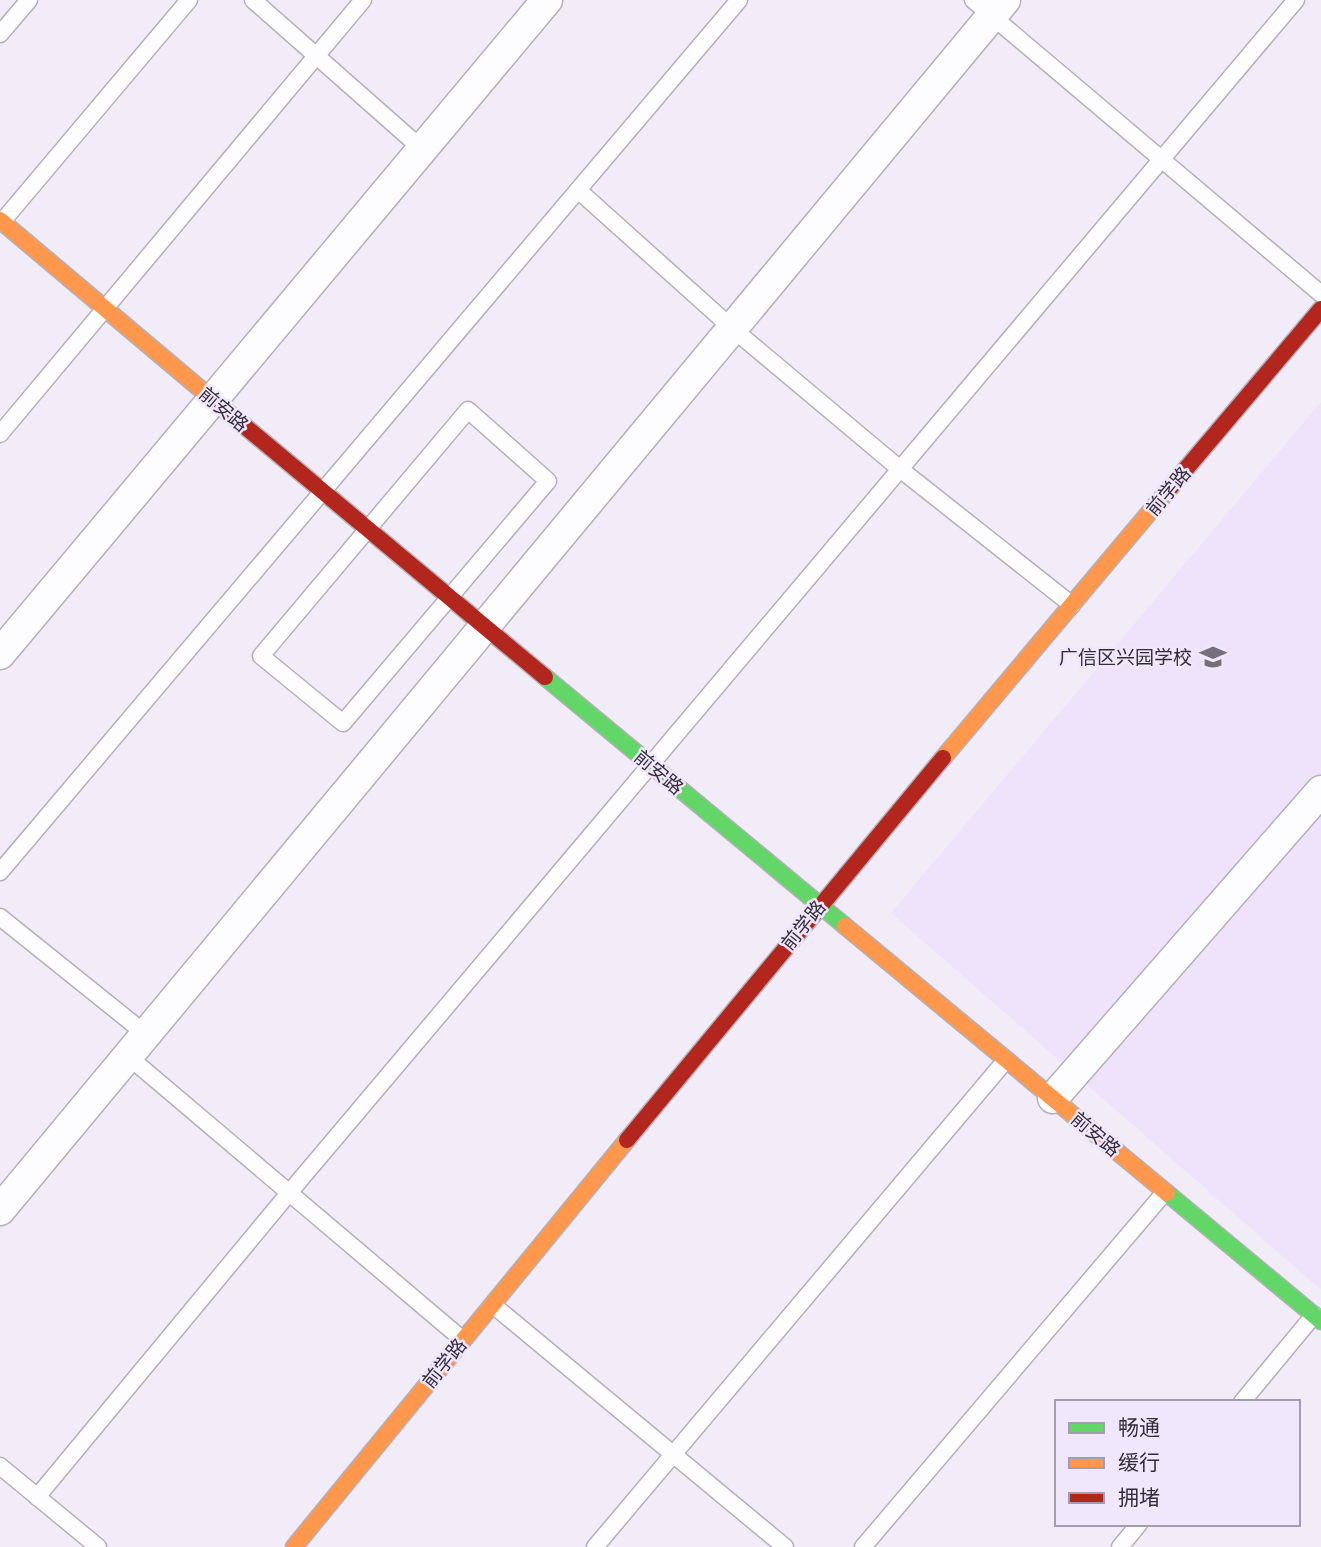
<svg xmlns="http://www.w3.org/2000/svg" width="1321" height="1547" font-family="'DM Sans','Noto Sans SC',sans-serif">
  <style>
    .built { fill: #eee3fa }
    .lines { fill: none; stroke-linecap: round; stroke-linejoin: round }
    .lane-casing { stroke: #b4b0b9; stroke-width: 19 }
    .street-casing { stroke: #b4b0b9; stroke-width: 33 }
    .fast-casing { stroke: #b4b0b9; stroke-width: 19 }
    .slow-casing { stroke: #b4b0b9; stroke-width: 19 }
    .jam-casing { stroke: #b4b0b9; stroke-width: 19 }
    .lane { stroke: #fdfcfe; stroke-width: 16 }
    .street { stroke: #fdfcfe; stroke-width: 30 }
    .fast { stroke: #63d668; stroke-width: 16 }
    .slow { stroke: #ff974d; stroke-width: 16 }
    .jam { stroke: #b3261e; stroke-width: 16 }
    .labels { text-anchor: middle; stroke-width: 5; stroke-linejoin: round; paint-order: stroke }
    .street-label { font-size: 19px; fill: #332d38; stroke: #f1e7fc }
    .poi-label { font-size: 19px; fill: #332d38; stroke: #f1e7fc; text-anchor: end }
  </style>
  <rect width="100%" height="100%" fill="#f1ecf7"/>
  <polygon class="built" points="1321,402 1321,1290 891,913"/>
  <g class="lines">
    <g class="lane-casing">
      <g id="lane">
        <polyline points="253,0 422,149"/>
        <polyline points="973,0 1321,294"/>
        <polyline points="0,34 29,0"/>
        <polyline points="578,190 733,329 900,469 1072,605"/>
        <polyline points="1,223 189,0"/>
        <polygon points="468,410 548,481 343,723 261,656"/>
        <polyline points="0,434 363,0"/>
        <polyline points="0,872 739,0"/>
        <polyline points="0,917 147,1035"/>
        <polyline points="129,1057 463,1340"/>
        <polyline points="493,1305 785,1547"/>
        <polyline points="1242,1402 1314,1315"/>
        <polyline points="0,1466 98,1547"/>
        <polyline points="37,1497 289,1193 1296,0"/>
        <polyline points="595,1547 1006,1060"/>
        <polyline points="863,1547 1165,1192"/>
        <polyline points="1120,1547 1139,1524"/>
      </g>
    </g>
    <g class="street-casing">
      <g id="street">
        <polyline points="0,654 547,0"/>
        <polyline points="1053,1098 1321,791"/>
        <polyline points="0,1210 1005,0"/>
      </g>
    </g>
    <g class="fast-casing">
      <g id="fast">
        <polyline points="545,677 845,926"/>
        <polyline points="1167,1193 1321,1321"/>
      </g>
    </g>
    <g class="slow-casing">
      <g id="slow">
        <polyline points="0,220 217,403"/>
        <polyline points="943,758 1169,489"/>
        <polyline points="845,926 1167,1193"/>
        <polyline points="294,1547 627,1140"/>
      </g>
    </g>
    <g class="jam-casing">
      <g id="jam">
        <polyline points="217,403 545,677"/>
        <polyline points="1169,489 1321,309"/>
        <polyline points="627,1140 943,758"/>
      </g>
    </g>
    <use href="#lane" class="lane"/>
    <use href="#street" class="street"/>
    <use href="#fast" class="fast"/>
    <use href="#slow" class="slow"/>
    <use href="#jam" class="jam"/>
  </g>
  <defs>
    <g id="school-bare" transform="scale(2.1)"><path d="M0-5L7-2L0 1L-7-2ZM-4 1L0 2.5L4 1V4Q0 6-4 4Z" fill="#76707b" stroke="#f1e7fc" stroke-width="2.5" paint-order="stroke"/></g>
  </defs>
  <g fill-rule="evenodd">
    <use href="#school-bare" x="1213" y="657"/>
  </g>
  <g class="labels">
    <g class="street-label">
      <text transform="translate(224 409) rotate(40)" y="7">前安路</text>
      <text transform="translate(1168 491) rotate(-50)" y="7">前学路</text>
      <text transform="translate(659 772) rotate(40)" y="7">前安路</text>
      <text transform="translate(803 925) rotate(-51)" y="7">前学路</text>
      <text transform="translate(1096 1134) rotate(40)" y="7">前安路</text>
      <text transform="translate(444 1363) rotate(-51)" y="7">前学路</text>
    </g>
    <g class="poi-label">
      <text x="1192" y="664">广信区兴园学校</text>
    </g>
  </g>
  <rect x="1055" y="1400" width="245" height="126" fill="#f1e7fc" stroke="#a59dae" stroke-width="2"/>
  <rect x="1069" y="1423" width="35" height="10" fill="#63d668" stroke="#a59dae" stroke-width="2"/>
  <text x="1118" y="1435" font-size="21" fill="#332d38">畅通</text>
  <rect x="1069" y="1458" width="35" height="10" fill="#ff974d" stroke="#a59dae" stroke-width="2"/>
  <text x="1118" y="1470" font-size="21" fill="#332d38">缓行</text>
  <rect x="1069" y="1493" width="35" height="10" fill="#b3261e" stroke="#a59dae" stroke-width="2"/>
  <text x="1118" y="1505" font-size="21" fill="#332d38">拥堵</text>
</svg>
